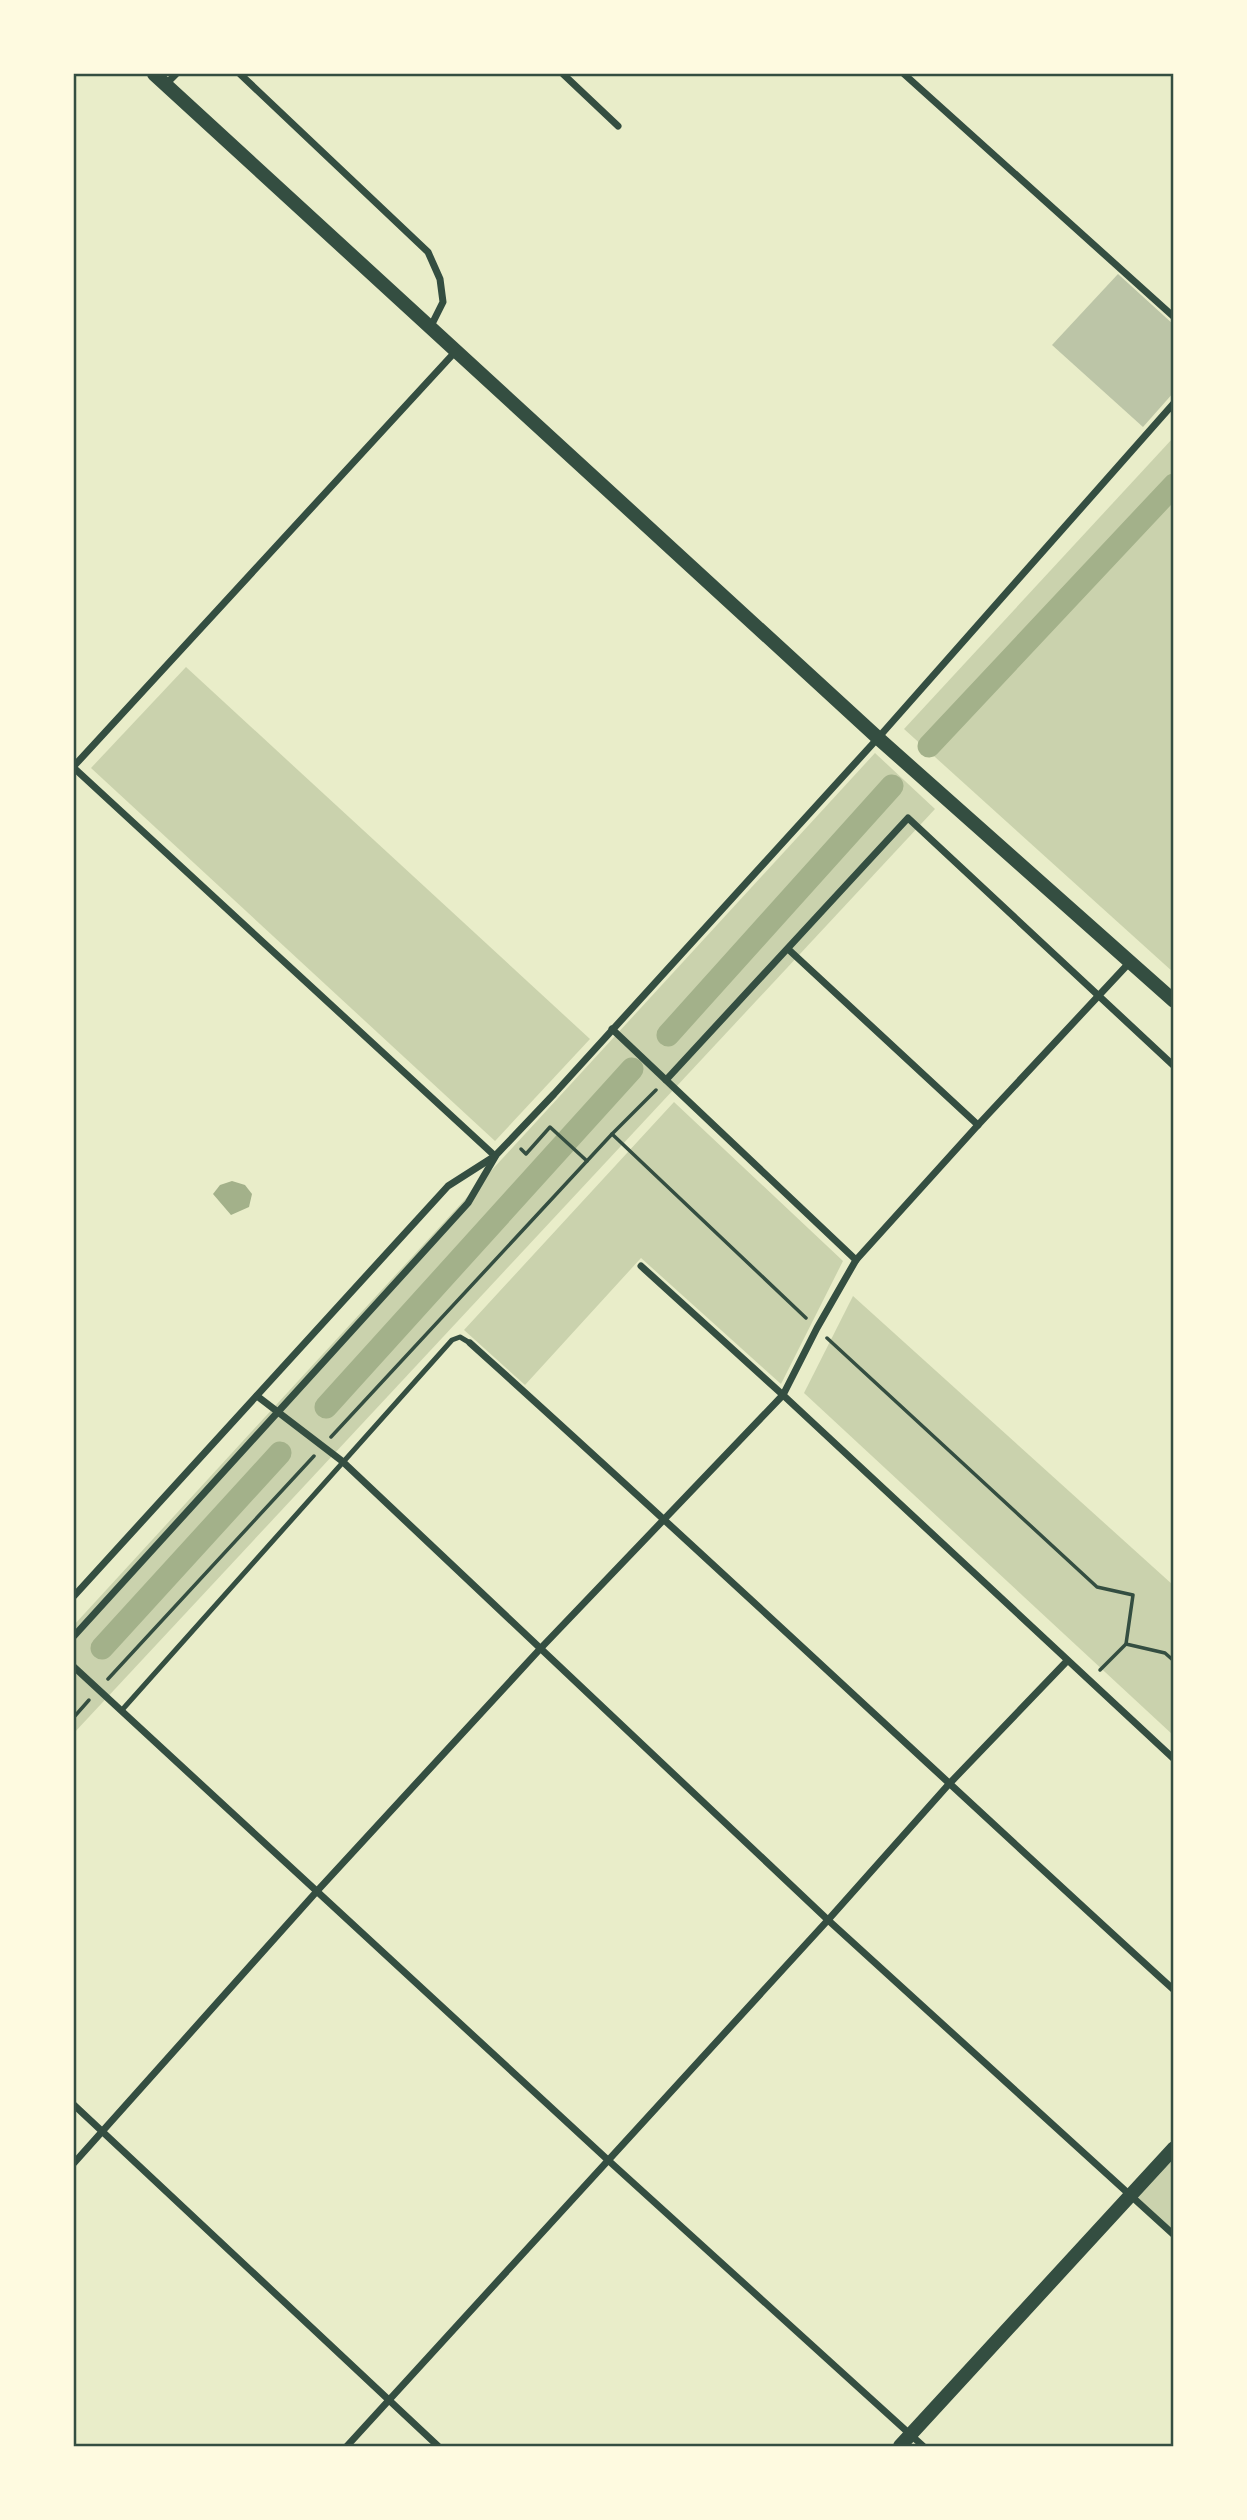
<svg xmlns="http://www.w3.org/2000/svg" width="1247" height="2520" font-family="Merriweather,serif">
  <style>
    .green { fill: #cad2ad }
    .water { fill: #a3b18a }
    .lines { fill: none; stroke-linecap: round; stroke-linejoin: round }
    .canal { stroke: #a3b18a; stroke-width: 23 }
    .building { fill: #bcc5a7 }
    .path { stroke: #344e41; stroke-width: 3.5 }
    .service { stroke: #344e41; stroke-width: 5 }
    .minor { stroke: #344e41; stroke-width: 7 }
    .secondary { stroke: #344e41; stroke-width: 14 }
    .neatline { fill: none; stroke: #344e41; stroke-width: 2.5 }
  </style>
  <rect width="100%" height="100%" fill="#e9edc9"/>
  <g class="green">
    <polygon points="1173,438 1173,972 904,729"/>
    <polygon points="186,667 590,1039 495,1141 91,768"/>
    <polygon points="875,753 935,809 74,1733 74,1625"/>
    <polygon points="674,1102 843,1261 781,1384 641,1258 525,1385 464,1330"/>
    <polygon points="853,1296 1173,1585 1173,1735 804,1393"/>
    <polygon points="1173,2148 1173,2235 1130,2196"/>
  </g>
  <polygon class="water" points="232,1181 245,1185 252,1194 249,1207 231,1215 213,1194 220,1185"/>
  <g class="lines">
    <g class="canal">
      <polyline points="929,746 1174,485"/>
      <polyline points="668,1035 892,786"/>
      <polyline points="326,1407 632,1069"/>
      <polyline points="102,1648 280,1453"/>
    </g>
  </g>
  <polygon class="building" points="1118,274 1174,325 1174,392 1143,427 1052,345"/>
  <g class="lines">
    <g class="path">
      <polyline points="612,1134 806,1318"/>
      <polyline points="521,1149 526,1154 550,1127 587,1161"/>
      <polyline points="827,1338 1097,1587 1133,1595 1126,1644 1165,1653 1174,1661"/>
      <polyline points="331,1437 612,1134 656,1090"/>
      <polyline points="1100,1670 1126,1644"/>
      <polyline points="108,1679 314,1456"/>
      <polyline points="74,1717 89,1700"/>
    </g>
    <polyline class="service" points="122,1710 452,1340 460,1337 470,1343"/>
    <g class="minor">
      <polyline points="240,74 428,252 440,279 443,302 430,328"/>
      <polyline points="563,74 618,126"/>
      <polyline points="904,74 1174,317"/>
      <polyline points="166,84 176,74"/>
      <polyline points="74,766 455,352"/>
      <polyline points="74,768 495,1156"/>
      <polyline points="788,949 978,1125"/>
      <polyline points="612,1029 856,1260"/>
      <polyline points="666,1080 908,818 1174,1066"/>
      <polyline points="641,1266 783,1395 1174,1759"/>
      <path d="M470,1343C707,1556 938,1775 1174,1990"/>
      <polyline points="257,1396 342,1461 828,1920 1174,2235"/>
      <polyline points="74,1596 448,1186 495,1156 554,1094 878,738 1174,403"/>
      <polyline points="74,1636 468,1203 495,1157"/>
      <polyline points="74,1667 609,2161 923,2446"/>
      <polyline points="74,2105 438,2446"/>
      <polyline points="74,2163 318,1890 540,1649 783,1395 817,1328 856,1260 978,1125 1130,962"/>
      <polyline points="347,2446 828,1920 949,1784 1067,1661"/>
    </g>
    <g class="secondary">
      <polyline points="154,74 878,738 1174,1001"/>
      <polyline points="900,2446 1174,2148"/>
    </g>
  </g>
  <rect width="1247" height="2520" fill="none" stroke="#fefae0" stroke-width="150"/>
  <rect x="75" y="75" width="1097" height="2370" class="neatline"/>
</svg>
